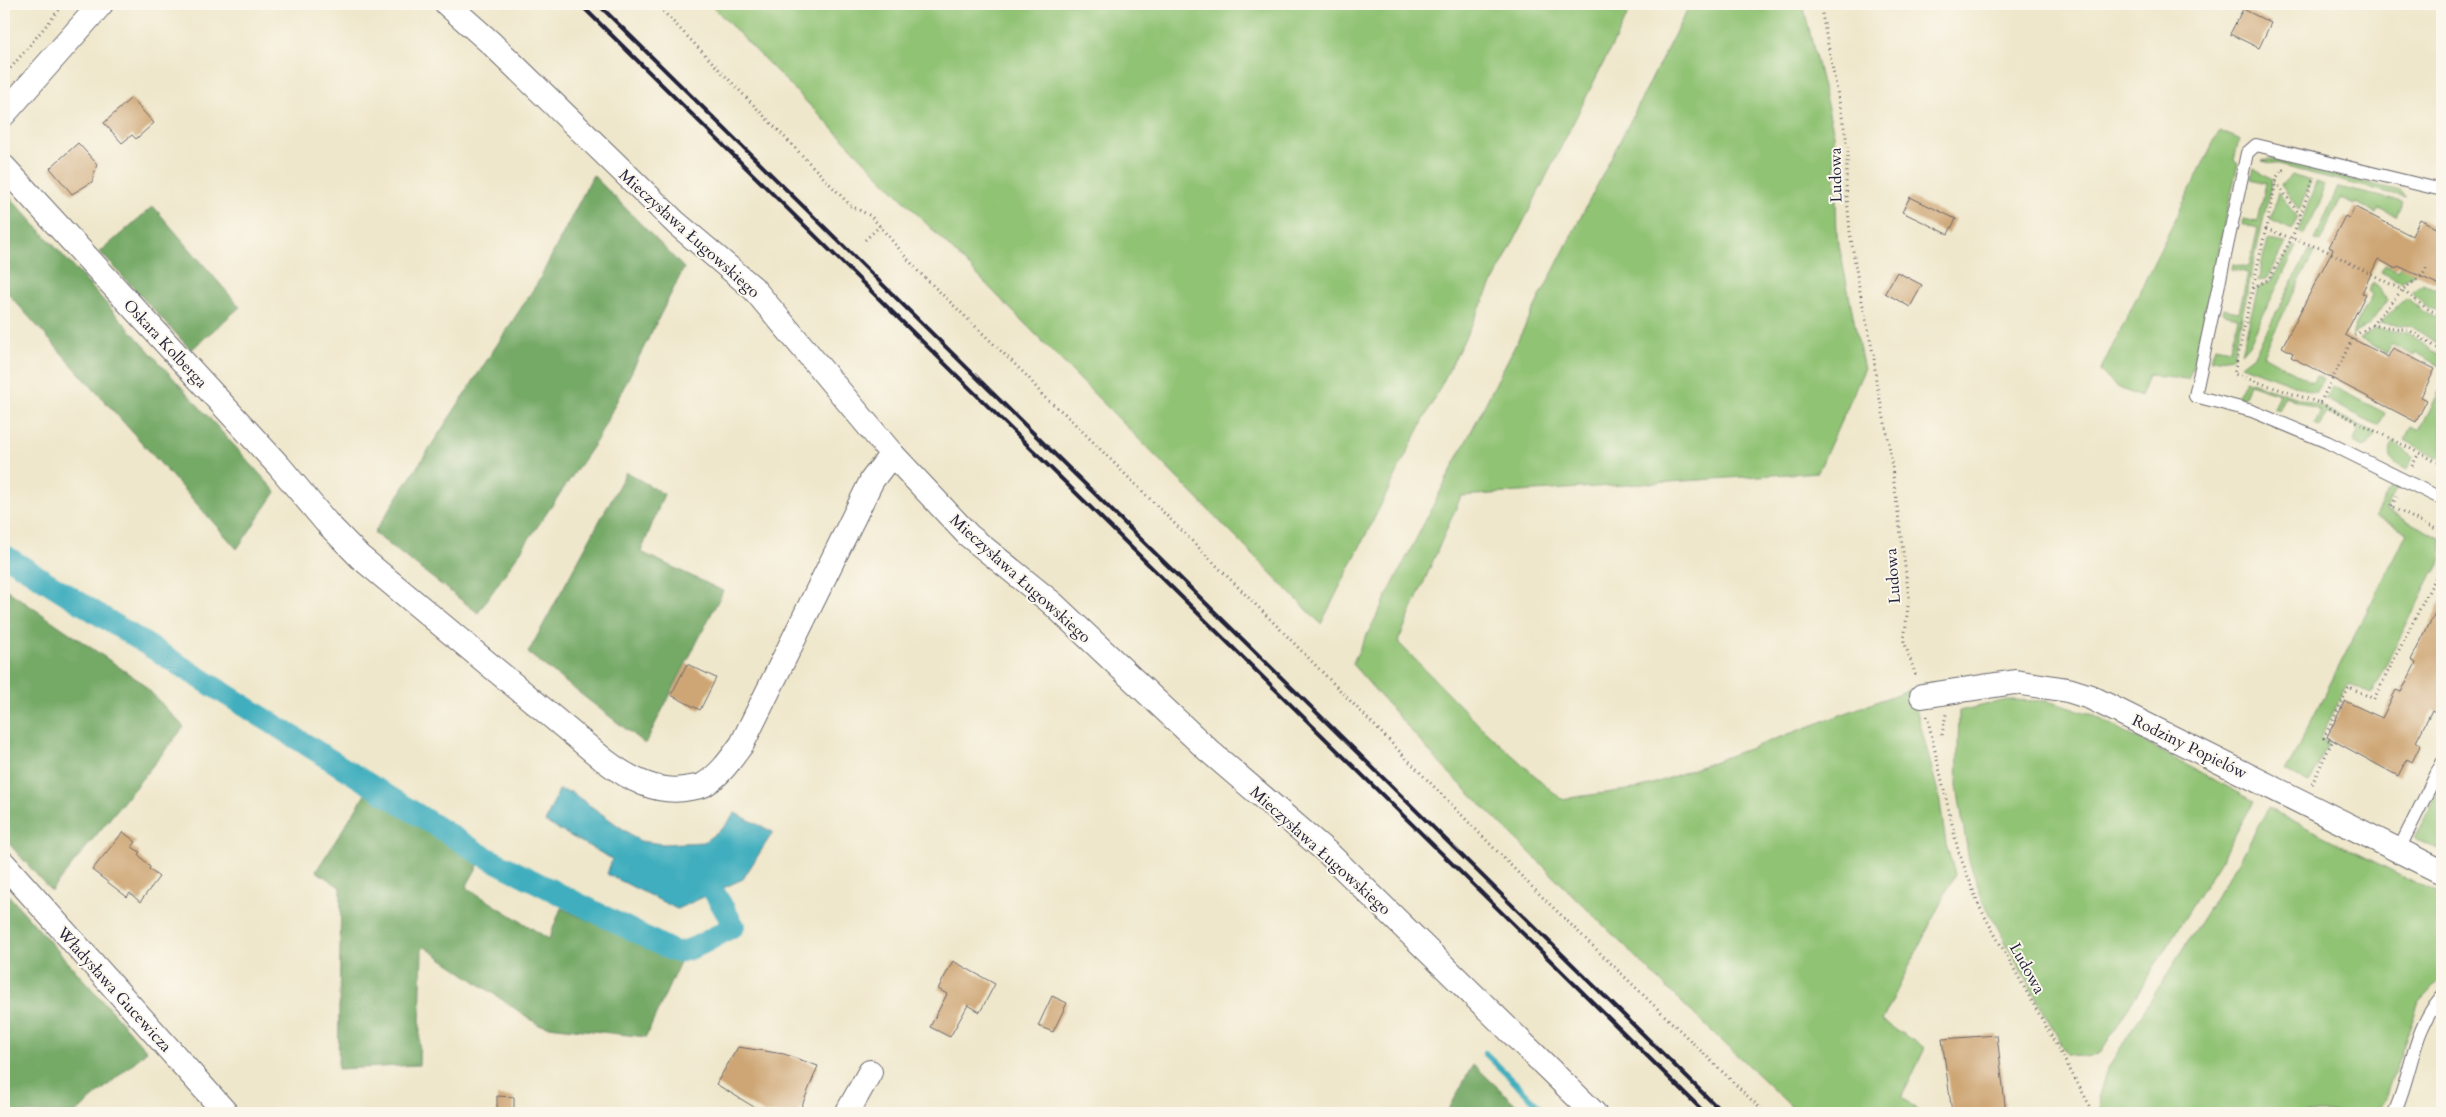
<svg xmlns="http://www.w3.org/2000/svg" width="2446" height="1117" font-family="Cardo,serif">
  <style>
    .green { fill: #91c374; stroke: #5a7258 }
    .forest { fill: #74a966; stroke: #4b6650 }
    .water { fill: #41aebe; stroke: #32687c }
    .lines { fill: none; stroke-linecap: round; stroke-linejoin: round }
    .stream { stroke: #41aebe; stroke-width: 6 }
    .canal { stroke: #41aebe; stroke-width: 22 }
    .building { fill: #cea675 }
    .lane-casing { stroke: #6a676d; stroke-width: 14 }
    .street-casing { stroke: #6a676d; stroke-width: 26 }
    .path { stroke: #6a676d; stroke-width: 3; stroke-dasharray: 1 4; stroke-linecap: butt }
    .lane { stroke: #fff; stroke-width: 12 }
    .street { stroke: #fff; stroke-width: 24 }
    .rail { stroke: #22223b; stroke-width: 4 }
    .labels { text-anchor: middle; stroke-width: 4; stroke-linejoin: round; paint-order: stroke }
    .street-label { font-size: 16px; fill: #22223b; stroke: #fbf7ec }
  </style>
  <rect width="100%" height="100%" fill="#fbf7ec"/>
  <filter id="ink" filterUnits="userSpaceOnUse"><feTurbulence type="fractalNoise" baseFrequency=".02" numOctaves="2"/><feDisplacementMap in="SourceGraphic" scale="10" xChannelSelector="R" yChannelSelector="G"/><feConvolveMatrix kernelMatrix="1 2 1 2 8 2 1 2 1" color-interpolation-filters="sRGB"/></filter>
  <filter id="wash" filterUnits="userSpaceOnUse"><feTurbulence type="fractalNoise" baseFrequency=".0096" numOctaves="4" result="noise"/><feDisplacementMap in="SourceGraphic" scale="20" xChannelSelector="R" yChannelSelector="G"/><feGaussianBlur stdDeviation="1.12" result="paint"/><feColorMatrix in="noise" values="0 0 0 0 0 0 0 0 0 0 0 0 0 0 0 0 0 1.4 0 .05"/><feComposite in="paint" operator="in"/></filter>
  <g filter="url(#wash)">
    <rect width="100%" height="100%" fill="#efe7cb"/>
    <g class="green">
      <polygon points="710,4 1633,4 1321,624"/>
      <polygon points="1690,4 1803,4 1834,134 1837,235 1864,370 1818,472 1461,496 1398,642 1481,727 1561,799 1642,788 1911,689 1939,796 1946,844 1955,874 1882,1021 1925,1048 1902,1097 1921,1113 1798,1113 1683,1004 1444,768 1352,664"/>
      <polygon points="2219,131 2239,139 2234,160 2238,163 2193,366 2188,379 2148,376 2140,397 2115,386 2100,371"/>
      <polygon points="2270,159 2401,191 2406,197 2262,161"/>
      <polygon points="2254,168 2272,180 2233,357 2211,360 2215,346 2230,349 2238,318 2222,313 2223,309 2239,312 2248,273 2232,269 2233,264 2249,267 2258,228 2242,224 2243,219 2258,222 2266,183 2251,179"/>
      <polygon points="2291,175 2311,181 2299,210 2281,185"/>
      <polygon points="2316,182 2323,185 2322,200 2303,235 2298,232"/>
      <polygon points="2338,187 2403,202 2396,216 2379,208 2376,213 2355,202 2354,204 2341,198 2320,242 2315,240"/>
      <polygon points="2278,192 2297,217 2292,230 2271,220"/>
      <polygon points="2267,240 2286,243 2268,278 2258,281"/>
      <polygon points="2292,246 2297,246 2249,344 2241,353 2258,288 2271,282"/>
      <polygon points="2309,251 2314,252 2263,355 2312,382 2316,376 2323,379 2315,393 2241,365 2254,355"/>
      <polygon points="2403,263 2419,271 2401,282 2381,272 2385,265 2398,271"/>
      <polygon points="2373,282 2379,287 2387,300 2369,325 2351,335 2372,295 2368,291"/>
      <polygon points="2423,283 2442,292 2442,312 2429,308 2411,292"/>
      <polygon points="2407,298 2424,312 2442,320 2442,347 2411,326 2380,323"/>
      <polygon points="2376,328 2407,333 2442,357 2442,367 2415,352 2414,356 2391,344 2387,353 2360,339"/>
      <polygon points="2245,380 2318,405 2376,434 2368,445 2363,447 2353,442 2359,428 2326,413 2320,427 2315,424 2321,411 2285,396 2278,410 2273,408 2279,394 2249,384 2243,399 2237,396"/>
      <polygon points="2332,386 2385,413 2379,426 2325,399"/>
      <polygon points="2442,386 2442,459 2404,440 2411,427 2419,431"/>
      <path d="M2393,441L2413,457L2407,470C2391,461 2387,460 2393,441Z"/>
      <polygon points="2392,484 2397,487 2386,510 2442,539 2442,559 2435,572 2433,572 2371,694 2348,684 2320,738 2329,743 2309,783 2286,771 2407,532 2375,516"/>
      <polygon points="2007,700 2047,701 2091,714 2254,801 2221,860 2100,1053 2088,1058 2067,1054 1983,901 1969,861 1957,786 1959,711"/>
      <polygon points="2442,783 2442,851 2415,838"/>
      <polygon points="2268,808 2442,896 2442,978 2419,1002 2386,1095 2376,1113 2102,1113 2099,1095 2107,1069 2242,856"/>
    </g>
    <g class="forest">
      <polygon points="593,175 684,268 597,440 478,613 374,533 538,282"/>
      <polygon points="4,190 276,492 237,549 4,289"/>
      <polygon points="153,206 240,307 191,350 100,252"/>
      <polygon points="626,472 664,494 641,552 723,591 645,744 528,653"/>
      <polygon points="4,588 141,682 184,727 51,891 4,838"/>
      <polygon points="366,793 479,864 466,887 549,939 561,908 680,962 646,1037 539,1025 425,947 422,950 419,1065 338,1069 341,888 316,871"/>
      <polygon points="4,890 147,1051 76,1113 4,1113"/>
      <polygon points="1473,1064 1525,1113 1447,1113"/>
    </g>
    <polygon class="water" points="559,790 571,792 640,841 663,844 704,842 724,827 735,813 773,832 743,879 677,909 607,874 612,859 545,822"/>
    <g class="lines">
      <polyline class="stream" points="1485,1053 1546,1113"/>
      <path class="canal" d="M4,555L482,855L673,951C687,956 720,933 734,926L714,892"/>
    </g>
    <g id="blocks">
      <g class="building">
        <polygon points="2243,9 2271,23 2259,48 2230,34"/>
        <polygon points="131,98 154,123 136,139 132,135 122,143 104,123"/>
        <polygon points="78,143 97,164 92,182 72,194 50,168"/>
        <polygon points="1910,197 1956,219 1948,234 1902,212"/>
        <polygon points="2355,207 2412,236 2420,219 2442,231 2442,286 2398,266 2396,269 2378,259 2362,293 2366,294 2345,335 2388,357 2393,348 2435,369 2421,397 2427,400 2416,422 2291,357 2293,353 2282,347 2333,249 2329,247 2345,216 2349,218"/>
        <polygon points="1897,272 1922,285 1910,307 1885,293"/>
        <polygon points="2442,599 2442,703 2437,713 2432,710 2416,742 2421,744 2412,762 2407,759 2398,776 2327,737 2345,701 2382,718 2396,690 2401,692 2416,663 2411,660"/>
        <polygon points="687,664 716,678 700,710 671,695"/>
        <polygon points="123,832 136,842 132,847 140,852 138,854 150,867 149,869 159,877 140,902 130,893 127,897 92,870"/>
        <polygon points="953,961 995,984 980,1012 968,1005 950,1037 930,1027 947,994 938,989"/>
        <polygon points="1052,996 1067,1003 1053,1032 1038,1026"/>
        <polygon points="1997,1035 2006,1113 1952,1113 1942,1039"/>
        <polygon points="738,1047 784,1054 818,1066 799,1113 764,1113 716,1084"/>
        <polygon points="497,1096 514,1097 514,1113 497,1113"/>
      </g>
    </g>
  </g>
  <g filter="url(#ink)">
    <use href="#blocks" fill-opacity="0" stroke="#6a676d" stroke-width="1"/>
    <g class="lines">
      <g class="lane-casing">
        <g id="lane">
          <polyline points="2442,190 2256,145 2247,153 2195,396 2252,411 2327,442 2442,499"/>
          <polyline points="2399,849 2442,763"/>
          <path d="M2394,1113C2412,1075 2412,1030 2442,996"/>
        </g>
      </g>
      <g class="street-casing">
        <g id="street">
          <polyline points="447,4 492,44 676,223 753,288 892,454 968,535 1052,603 1209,751 1329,854 1594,1113"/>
          <polyline points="4,114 101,4"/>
          <path d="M4,167L279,466L326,522L360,557L604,760C629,779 658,795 690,788C695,787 701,787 705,784C721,774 731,759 742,744L872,480L892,454"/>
          <polyline points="1922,696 2015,682 2068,690 2090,697 2442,872"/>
          <polyline points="4,864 226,1113"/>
          <polyline points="847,1113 870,1072"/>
        </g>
      </g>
      <g class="path">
        <polyline points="656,4 851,206 871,216 918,271 1028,377 1043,396 1065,414 1287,636 1531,886 1765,1113"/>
        <polyline points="1820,4 1848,147 1846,185 1850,232 1859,287 1874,358 1876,381 1888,437 1909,597 1904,641 1916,676"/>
        <polyline points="4,76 64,4"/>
        <polyline points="2284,170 2282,169 2277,177 2234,374 2320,403 2419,453"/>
        <polyline points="2276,182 2300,215"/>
        <polyline points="2266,229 2325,250 2402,290 2372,325 2354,336 2320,403"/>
        <polyline points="865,240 880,226"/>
        <polyline points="2426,268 2423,275 2402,290 2429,310 2442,315"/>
        <polyline points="2253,288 2269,279 2292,238 2314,177"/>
        <polyline points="2372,325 2409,330 2442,351"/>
        <polyline points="2412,466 2419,453 2442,464"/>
        <polyline points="2397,496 2391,507 2442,532"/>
        <polyline points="1927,716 1958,850 1979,906 2094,1113"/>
        <polyline points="1942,735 1946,714"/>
        <polyline points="2312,784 2332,742 2324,738 2349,687 2374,699 2442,565"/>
      </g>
      <use href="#lane" class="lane"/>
      <use href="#street" class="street"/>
      <g class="rail">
        <polyline points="580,4 1705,1113"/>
        <polyline points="598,4 1723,1113"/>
      </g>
    </g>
  </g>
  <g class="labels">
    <g class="street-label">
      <text transform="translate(1835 175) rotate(-91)" y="6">Ludowa</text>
      <text transform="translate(690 233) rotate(42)" y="6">Mieczysława Ługowskiego</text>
      <text transform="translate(166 343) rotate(47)" y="6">Oskara Kolberga</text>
      <text transform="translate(1892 576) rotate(-94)" y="6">Ludowa</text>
      <text transform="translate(1021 578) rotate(42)" y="6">Mieczysława Ługowskiego</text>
      <text transform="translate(2190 746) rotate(26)" y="6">Rodziny Popielów</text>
      <text transform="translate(1321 850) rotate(42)" y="6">Mieczysława Ługowskiego</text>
      <text transform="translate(2028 968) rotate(61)" y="6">Ludowa</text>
      <text transform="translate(115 989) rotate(48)" y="6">Władysława Gucewicza</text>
    </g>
  </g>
  <rect width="2446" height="1117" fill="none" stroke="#fbf7ec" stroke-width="20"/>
</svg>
